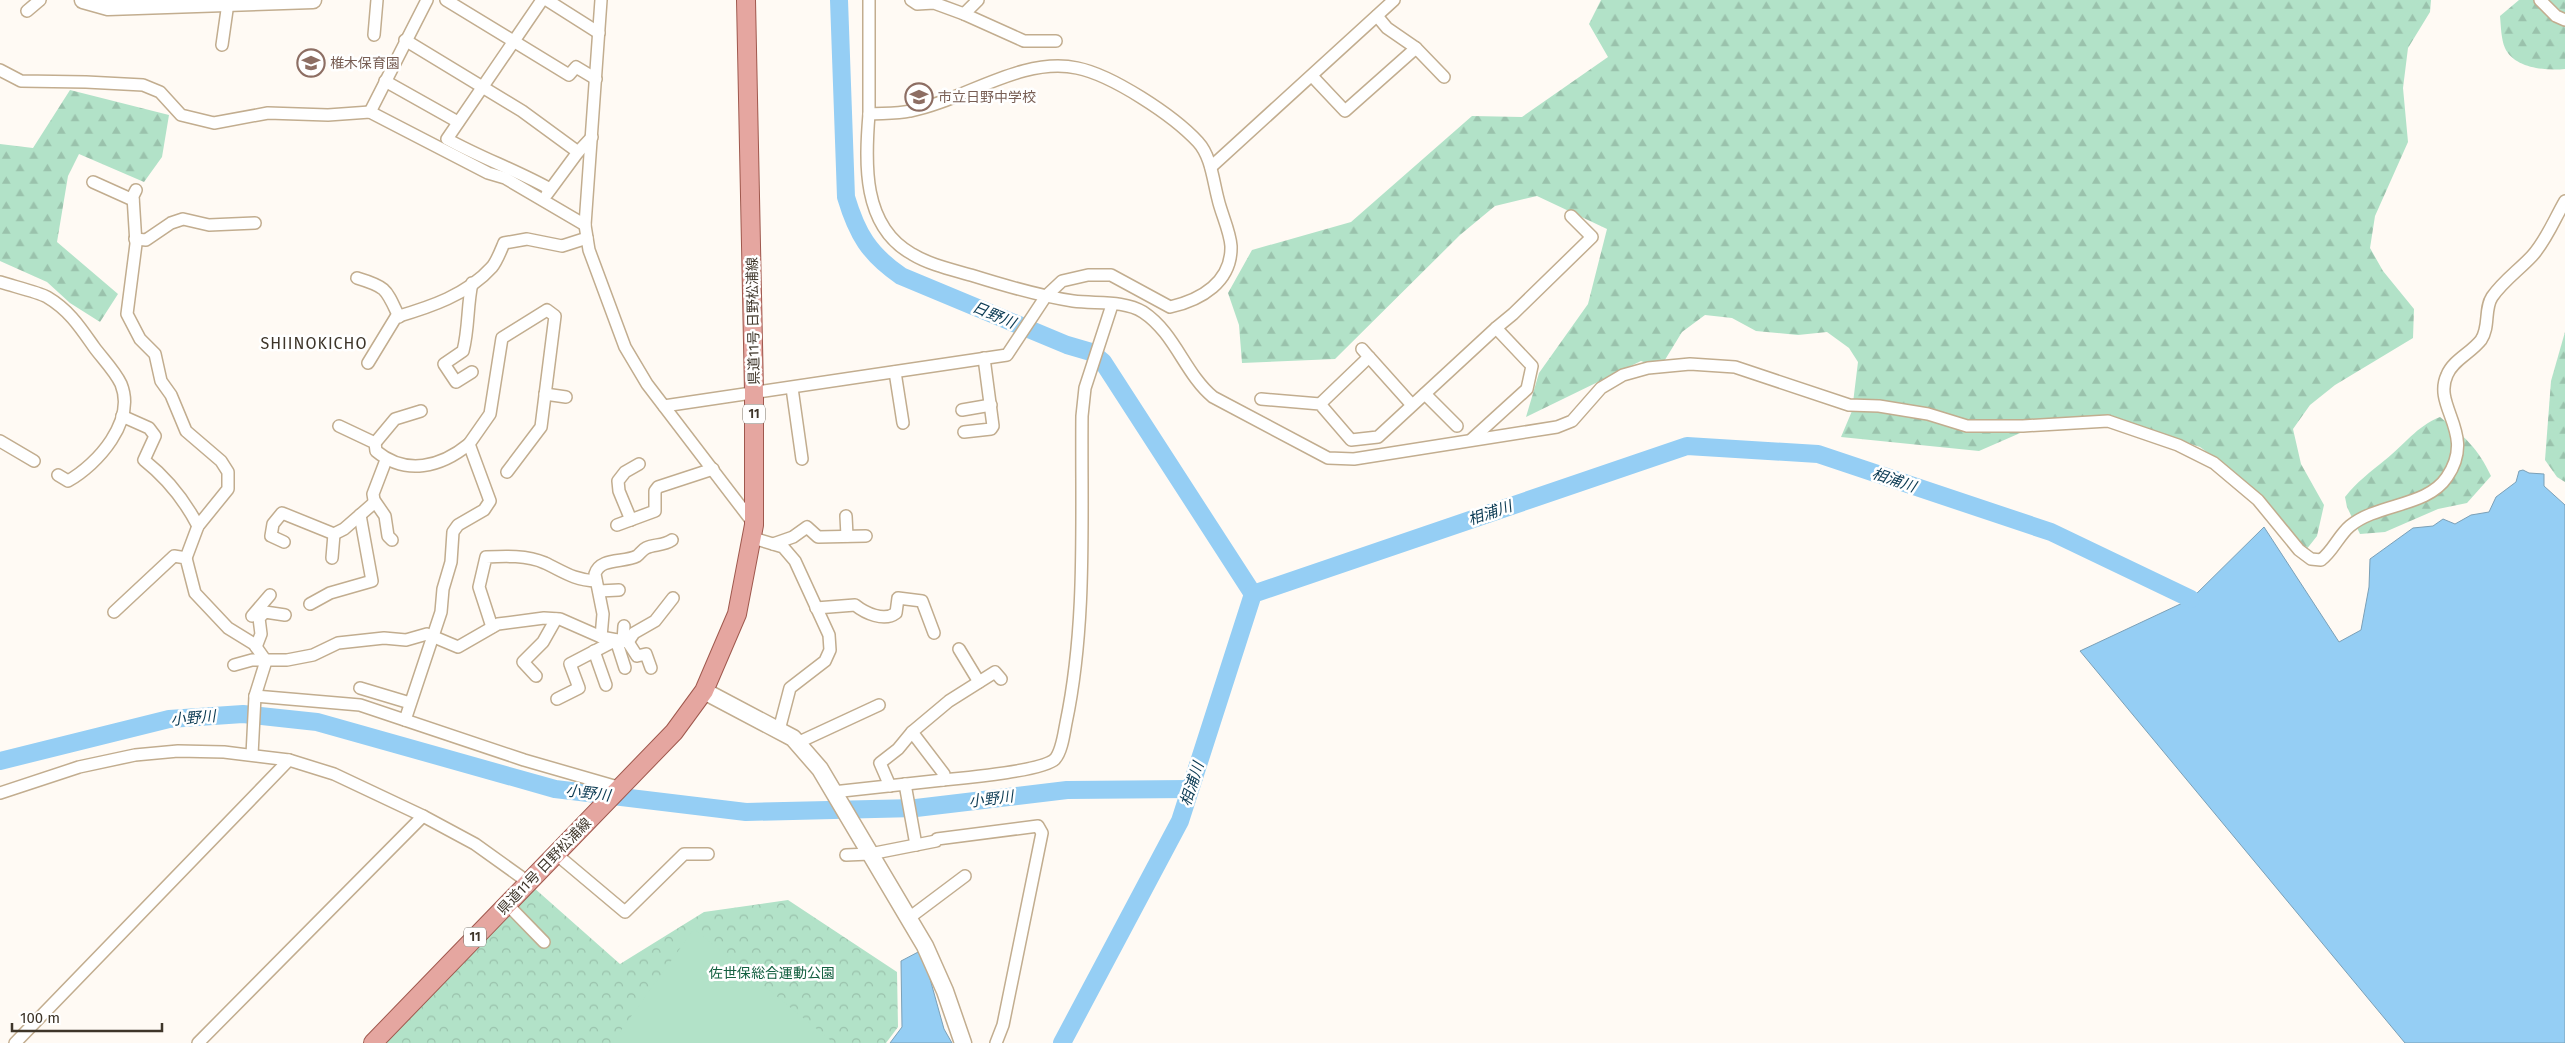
<svg xmlns="http://www.w3.org/2000/svg" width="2565" height="1043" font-family="'Fira Sans','Noto Sans JP',sans-serif">
  <style>
    .forest { fill: url(#forest-firs) }
    .park { fill: url(#park-crowns) }
    .pitch { fill: #b2e2c8 }
    .water { fill: #95cef4; stroke: #7ba0b7 }
    .lines { fill: none; stroke-linecap: round; stroke-linejoin: round }
    .river { stroke: #95cef4; stroke-width: 18 }
    .street-casing { stroke: #c2ad8f; stroke-width: 14 }
    .secondary-casing { stroke: #c2ad8f; stroke-width: 19 }
    .primary-casing { stroke: #9f584d; stroke-width: 20 }
    .street { stroke: #fff; stroke-width: 11 }
    .secondary { stroke: #fff; stroke-width: 16 }
    .primary { stroke: #e5a6a0; stroke-width: 18 }
    .labels { text-anchor: middle; stroke-width: 5; stroke-linejoin: round; paint-order: stroke }
    .shield { fill: #fff; stroke: #787269; stroke-width: 1 }
    .shield-label { font-size: 12px; font-weight: bold; fill: #3e3529 }
    .education-label { font-size: 14px; fill: #785e54; stroke: #fff; text-anchor: start }
    .street-label { font-size: 14px; fill: #3e3529; stroke: #fff }
    .park-label { font-size: 14px; fill: #146041; stroke: #fff }
    .water-label { font-size: 15px; font-style: italic; fill: #093952; stroke: #fff }
    .quarter-label { font-size: 16px; letter-spacing: 1px; fill: #3e3529; stroke: #fff }
  </style>
  <defs>
    <pattern id="forest-firs" width="22" height="20" patternUnits="userSpaceOnUse" patternTransform="scale(1.25)"><rect width="22" height="20" fill="#b2e2c8"/><path d="M5 1l3.5 6h-7zM16 11l3.5 6h-7z" fill="#9ac2ac"/></pattern>
    <pattern id="park-crowns" width="20" height="18" patternUnits="userSpaceOnUse" patternTransform="scale(1.25)"><rect width="20" height="18" fill="#b2e2c8"/><path d="M2 6a3 3 0 1 1 6 0M12 15a3 3 0 1 1 6 0" fill="none" stroke="#9ac2ac"/></pattern>
  </defs>
  <rect width="100%" height="100%" fill="#fffaf4"/>
  <g class="forest">
    <polygon points="1601,0 2431,0 2430,12 2408,48 2403,88 2408,142 2375,216 2370,248 2383,271 2414,309 2413,338 2335,385 2310,405 2293,429 2301,464 2324,505 2317,536 2306,550 2265,513 2236,473 2200,447 2134,426 2036,426 1979,451 1841,437 1852,411 1858,362 1849,348 1827,332 1798,335 1756,331 1732,318 1705,315 1682,332 1660,368 1641,361 1526,417 1539,373 1588,304 1607,229 1537,196 1495,206 1460,235 1335,359 1242,363 1239,325 1228,293 1252,250 1351,222 1472,116 1522,117 1608,57 1589,24"/>
    <path d="M2519,0H2565V69C2545,71 2514,68 2505,48C2501,39 2501,26 2500,16Z"/>
    <polygon points="70,90 169,115 162,157 144,182 79,154 68,176 57,242 118,294 100,322 70,303 47,282 0,261 0,144 33,148"/>
    <polygon points="2565,332 2565,482 2557,477 2545,460 2551,381"/>
    <path d="M2440,417C2464,436 2478,448 2491,476L2467,503L2438,509L2385,532L2360,534L2347,507L2345,497C2357,482 2370,472 2385,460C2404,445 2417,426 2440,417Z"/>
  </g>
  <polygon class="park" points="533,887 620,964 704,912 788,900 897,972 898,1027 886,1043 385,1043"/>
  <polygon class="pitch" points="694,929 834,1043 612,1043"/>
  <g class="water">
    <polygon points="2523,470 2529,473 2544,474 2544,486 2565,505 2565,1043 2405,1043 2080,651 2191,599 2264,527 2339,642 2361,630 2369,587 2370,559 2413,528 2433,526 2443,519 2455,524 2471,515 2489,512 2496,497 2516,482 2519,471"/>
    <polygon points="922,950 944,1029 952,1043 890,1043 902,1027 901,961"/>
  </g>
  <g class="lines">
    <g class="river">
      <path d="M839,0L846,197C857,234 869,254 901,276L1067,345L1091,352L1103,362L1253,594"/>
      <polyline points="0,761 169,719 243,714 317,722 555,789 746,812 916,808 1067,790 1189,789"/>
      <polyline points="1062,1043 1180,821 1253,594 1687,446 1818,454 2051,532 2191,599"/>
    </g>
    <g class="street-casing">
      <g id="street">
        <polyline points="446,0 569,75 576,67 596,79"/>
        <path d="M542,0L447,139C481,158 516,170 550,189"/>
        <polyline points="547,0 599,33"/>
        <polyline points="601,0 585,225 589,250 625,347 647,384 754,524"/>
        <polyline points="911,0 917,4 934,3 964,14 978,0"/>
        <polyline points="2540,0 2556,16 2565,20"/>
        <polyline points="27,11 40,0"/>
        <polyline points="964,14 1024,41 1056,41"/>
        <polyline points="1377,16 1387,28 1416,48"/>
        <polyline points="374,35 377,0"/>
        <polyline points="405,40 522,111 578,152 592,137"/>
        <polyline points="222,45 228,3"/>
        <polyline points="0,70 21,81 86,82 143,85 160,92 181,115 214,123 268,113 328,115 370,112 488,173 505,178 585,225"/>
        <polyline points="1312,76 1345,111 1416,48 1444,77"/>
        <polyline points="385,81 458,122"/>
        <polyline points="370,112 427,0"/>
        <path d="M869,114C865,163 862,226 912,254C930,265 954,270 974,276C1006,286 1039,296 1073,301C1096,304 1124,300 1143,312C1175,333 1185,374 1213,397L1328,458L1354,459L1557,427L1572,421L1601,388L1623,375L1648,368L1690,364L1735,367L1849,405L1879,406L1928,414L1967,426H2023L2108,421L2178,445L2214,463L2258,500L2299,550L2311,559L2321,560C2333,551 2339,535 2350,526C2378,503 2427,507 2447,477C2477,433 2432,407 2447,375C2453,360 2471,353 2481,340C2490,327 2484,309 2492,297C2503,281 2519,270 2532,256C2546,241 2555,218 2565,201"/>
        <polyline points="1211,167 1394,0"/>
        <polyline points="93,182 133,200"/>
        <polyline points="136,190 133,196 136,244 127,314 140,339 155,354 161,381 171,395 186,431 221,461 228,472 228,489 198,526 186,558"/>
        <polyline points="547,194 578,152"/>
        <polyline points="135,239 146,240 171,223 183,219 209,225 255,223"/>
        <path d="M357,278C387,287 386,289 399,317"/>
        <path d="M0,282C12,286 38,292 47,297C69,310 80,327 94,347C102,358 115,371 121,384C136,421 98,464 68,481L58,475"/>
        <polyline points="1369,357 1412,405"/>
        <path d="M368,363L396,317C430,307 467,295 492,267C497,261 501,250 504,243L527,239L562,246L587,238"/>
        <path d="M472,372L456,382L444,364L463,351C469,328 467,306 472,283"/>
        <polyline points="895,372 903,423"/>
        <polyline points="792,388 802,459"/>
        <polyline points="545,394 566,397"/>
        <polyline points="1425,394 1457,426"/>
        <polyline points="1261,399 1320,404 1351,440 1378,437 1496,328"/>
        <polyline points="1320,404 1369,357 1362,349"/>
        <path d="M664,406L1007,355L1046,296L1062,281L1088,275H1111L1170,307C1201,300 1232,282 1231,246C1230,231 1221,213 1218,199C1213,180 1211,156 1198,142C1173,115 1112,75 1077,68C1022,56 963,101 910,111C897,114 882,113 869,114V0"/>
        <polyline points="962,410 991,405"/>
        <path d="M122,416L149,428L155,436L144,460C168,479 184,499 198,526"/>
        <path d="M339,426L375,443L376,451C406,476 441,467 469,444"/>
        <polyline points="964,432 991,429 993,426 984,358"/>
        <polyline points="1472,439 1527,389 1532,366 1496,328 1513,314 1592,237 1571,216"/>
        <polyline points="0,441 34,461"/>
        <polyline points="375,443 395,419 421,411"/>
        <polyline points="386,460 373,494 374,500 385,516 388,536 392,540"/>
        <polyline points="846,516 847,536"/>
        <polyline points="631,520 619,491 618,481 625,472 639,464"/>
        <polyline points="617,525 655,511 655,491 658,487 713,469"/>
        <polyline points="753,538 783,547 795,561 829,635 830,650 825,661 790,688 779,730"/>
        <polyline points="284,542 271,536 273,524 282,513 334,534 344,529 375,502"/>
        <polyline points="773,544 793,537 807,527 818,537 866,536"/>
        <polyline points="332,558 334,534"/>
        <polyline points="599,591 619,590"/>
        <polyline points="310,604 330,593 372,581 360,515"/>
        <path d="M816,608L855,605C865,613 884,622 896,613L898,598L922,601L934,633"/>
        <polyline points="114,612 174,556 186,558 195,593 228,628 254,644 266,661 255,696 252,755"/>
        <polyline points="252,616 270,595"/>
        <path d="M492,627L479,587L486,557C505,556 527,555 545,563C564,572 574,580 596,581"/>
        <path d="M601,637L603,614L595,574C600,557 624,563 637,556C640,554 642,550 646,548C654,544 663,546 672,540"/>
        <polyline points="623,641 624,626"/>
        <polyline points="628,642 637,656 646,654 651,668"/>
        <polyline points="256,647 261,634 259,618 265,612 285,615"/>
        <polyline points="959,649 979,682"/>
        <polyline points="594,651 606,685"/>
        <polyline points="234,665 252,660 287,660 313,655 338,643 384,638 406,640 427,634 458,647 498,624 544,618 560,619 601,637 628,642 634,633 655,621 673,598"/>
        <polyline points="536,676 523,662 543,642 556,619"/>
        <polyline points="360,688 410,703"/>
        <polyline points="255,696 360,705 524,760 621,788"/>
        <polyline points="557,699 579,688 570,664 616,640 625,668"/>
        <polyline points="405,720 441,612 443,589 451,562 453,532 458,525 484,510 490,501 469,444 490,414 502,338 547,310 555,316 541,427 507,472"/>
        <polyline points="797,743 879,705"/>
        <path d="M943,780C963,778 1043,771 1055,759C1062,751 1064,733 1066,723C1087,623 1081,517 1082,416L1085,388L1112,305"/>
        <polyline points="905,784 916,845"/>
        <polyline points="890,786 880,763 898,749 912,732"/>
        <polyline points="833,792 943,780 944,774 912,732 949,701 995,672 1001,679"/>
        <polyline points="0,793 79,767 135,755 178,751 224,752 289,760 334,774 423,816 475,844 528,882"/>
        <polyline points="556,854 625,912 684,854 708,854"/>
        <polyline points="846,855 870,854 936,841 937,839 1038,826 1042,833 1003,1025 996,1043"/>
        <polyline points="507,904 544,942"/>
        <polyline points="909,918 965,876"/>
        <polyline points="15,1043 289,760"/>
        <polyline points="198,1043 423,816"/>
      </g>
    </g>
    <g class="secondary-casing">
      <g id="secondary">
        <polyline points="83,0 108,7 313,0"/>
        <polyline points="704,691 793,738 820,769 925,946 945,991 963,1043"/>
      </g>
    </g>
    <g class="primary-casing">
      <polyline id="primary" points="373,1043 674,732 704,691 737,614 754,525 754,392 746,0"/>
    </g>
    <use href="#street" class="street"/>
    <use href="#secondary" class="secondary"/>
    <use href="#primary" class="primary"/>
  </g>
  <defs>
    <g id="school-ring" transform="scale(1.4375)"><circle r="9.5" fill="#fff" stroke="#8d6e63" stroke-width="1.5"/><path d="M0-5L7-2L0 1L-7-2ZM-4 1L0 2.5L4 1V4Q0 6-4 4Z" fill="#8d6e63"/></g>
  </defs>
  <g fill-rule="evenodd">
    <use href="#school-ring" x="311" y="63"/>
    <use href="#school-ring" x="919" y="97"/>
  </g>
  <g class="labels">
    <g class="shield">
      <rect x="743" y="404.5" width="22" height="19" rx="4"/>
      <rect x="464" y="927.5" width="22" height="19" rx="4"/>
    </g>
    <g class="shield-label">
      <text x="754" y="418">11</text>
      <text x="475" y="941">11</text>
    </g>
    <g class="education-label">
      <text x="330" y="68">椎木保育園</text>
      <text x="938" y="102">市立日野中学校</text>
    </g>
    <g class="street-label">
      <text transform="translate(753 321) rotate(-91)" y="5">県道11号 日野松浦線</text>
      <text transform="translate(544 866) rotate(-46)" y="5">県道11号 日野松浦線</text>
    </g>
    <g class="park-label">
      <text x="772" y="978">佐世保総合運動公園</text>
    </g>
    <g class="water-label">
      <text transform="translate(994 315) rotate(23)" y="5">日野川</text>
      <text transform="translate(1894 480) rotate(19)" y="5">相浦川</text>
      <text transform="translate(1490 513) rotate(-19)" y="5">相浦川</text>
      <text transform="translate(193 718) rotate(-5)" y="5">小野川</text>
      <text transform="translate(1192 784) rotate(-72)" y="5">相浦川</text>
      <text transform="translate(588 793) rotate(7)" y="5">小野川</text>
      <text transform="translate(991 799) rotate(-7)" y="5">小野川</text>
    </g>
    <g class="quarter-label">
      <text x="314" y="349">SHIINOKICHO</text>
    </g>
  </g>
  <path d="M12 1023v8h150v-8" fill="none" stroke="#3e3529" stroke-width="2.5"/>
  <text x="20" y="1023" font-size="15" fill="#3e3529" stroke="#ffffff" stroke-width="4" paint-order="stroke">100 m</text>
</svg>
